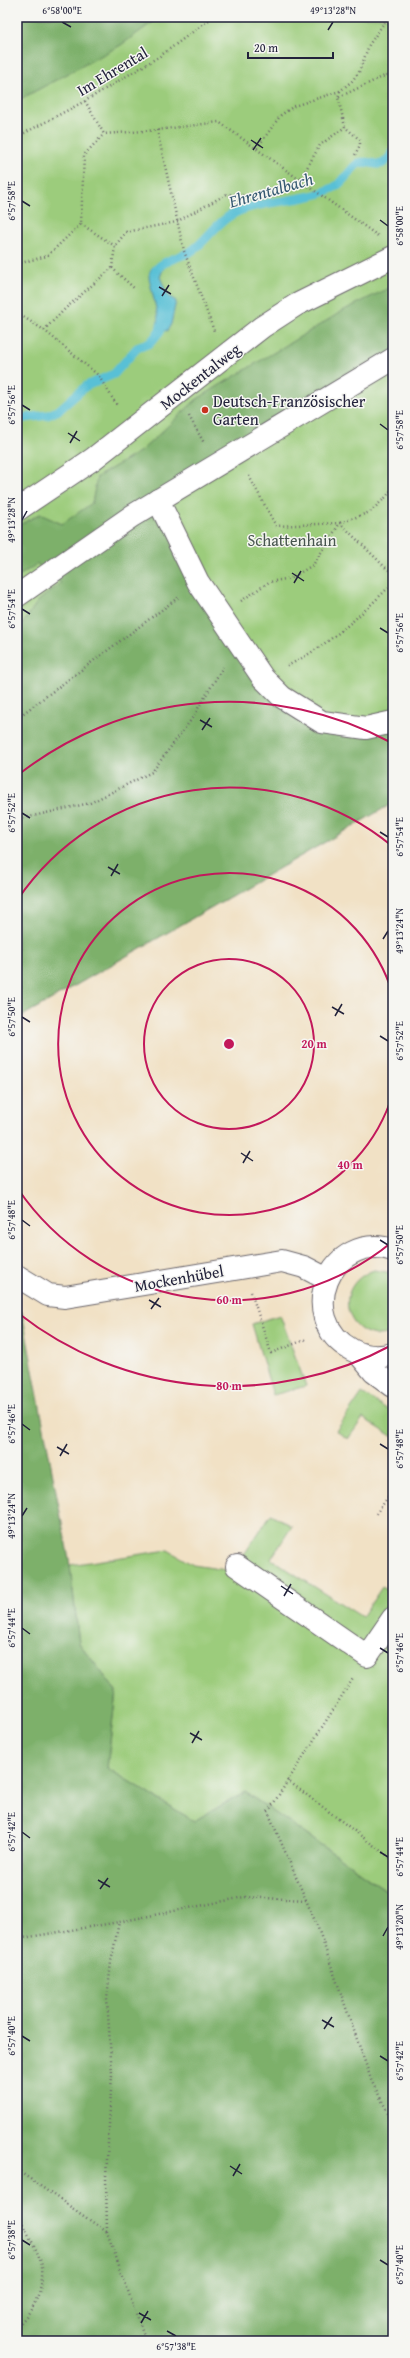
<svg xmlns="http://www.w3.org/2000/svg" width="410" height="2358" font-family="'Gentium Book Plus',serif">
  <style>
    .green { fill: #9ccc7b; stroke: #5f775b }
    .forest { fill: #7db06b; stroke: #506953 }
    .water { fill: #59c0d6; stroke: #3e7188 }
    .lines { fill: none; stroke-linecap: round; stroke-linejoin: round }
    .stream { stroke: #59c0d6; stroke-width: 9 }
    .minor-casing { stroke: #6a656b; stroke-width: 24 }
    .path { stroke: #6a656b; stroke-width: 2.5; stroke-dasharray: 1 3; stroke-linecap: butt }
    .minor { stroke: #fff; stroke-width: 22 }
    .ticks { fill: none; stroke: #22223b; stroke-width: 1.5 }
    .ring { fill: none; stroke: #c2185b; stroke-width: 2 }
    .poi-dot { fill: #c8321e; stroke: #f6f6f2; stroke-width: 1.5 }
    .labels { text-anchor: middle; stroke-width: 3; stroke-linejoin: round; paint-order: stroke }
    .street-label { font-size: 16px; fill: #22223b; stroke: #f6f6f2 }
    .poi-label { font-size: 16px; fill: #22223b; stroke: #f6f6f2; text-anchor: start }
    .park-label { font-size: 16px; fill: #47554e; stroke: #f6f6f2 }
    .water-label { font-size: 17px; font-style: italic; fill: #355971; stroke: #f6f6f2 }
    .centre { fill: #c2185b; stroke: #f6f6f2; stroke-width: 2 }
    .ring-label { font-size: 12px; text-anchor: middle; font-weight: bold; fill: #c2185b; stroke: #f6f6f2; stroke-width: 3; stroke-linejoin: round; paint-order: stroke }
    .neatline { fill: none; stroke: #22223b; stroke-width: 1.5 }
    .ticks-label { font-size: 10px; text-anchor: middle; fill: #22223b }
  </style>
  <rect width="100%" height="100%" fill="#f6f6f2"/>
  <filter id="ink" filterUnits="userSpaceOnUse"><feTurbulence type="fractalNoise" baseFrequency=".025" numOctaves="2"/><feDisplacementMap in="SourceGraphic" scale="8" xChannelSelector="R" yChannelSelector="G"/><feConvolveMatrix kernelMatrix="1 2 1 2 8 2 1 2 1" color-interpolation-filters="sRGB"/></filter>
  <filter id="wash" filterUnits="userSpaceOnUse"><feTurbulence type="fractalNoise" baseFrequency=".012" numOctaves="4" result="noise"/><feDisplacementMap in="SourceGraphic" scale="16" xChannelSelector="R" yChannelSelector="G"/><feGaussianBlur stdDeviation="0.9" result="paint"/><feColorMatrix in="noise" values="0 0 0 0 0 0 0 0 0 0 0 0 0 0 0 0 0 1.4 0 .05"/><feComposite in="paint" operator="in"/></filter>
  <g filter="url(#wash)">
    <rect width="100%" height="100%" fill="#f1e1c5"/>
    <g class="green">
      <polygon points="17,17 393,17 393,803 17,1019"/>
      <path d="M374,1270L393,1273V1332C350,1349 326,1287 374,1270Z"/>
      <polygon points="280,1315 306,1386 273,1395 252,1324"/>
      <polygon points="362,1393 393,1413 393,1437 363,1418 348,1439 336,1431"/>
      <polygon points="271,1514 292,1526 271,1559 362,1617 382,1587 393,1593 393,1895 245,1792 194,1821 107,1768 116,1691 79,1643 70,1565 168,1550 193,1565 233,1571"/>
    </g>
    <g class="forest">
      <polygon points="17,17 160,17 121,45 17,101"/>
      <polygon points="393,286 393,359 159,500 263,678 322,722 393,722 393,803 17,1019 17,632 38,601 61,583 37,564 17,577 17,526 40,514 62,524 92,503 97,477 141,451 197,399 346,309"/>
      <polygon points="17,1308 22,1312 70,1565 79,1643 116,1691 107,1768 194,1821 245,1792 393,1895 393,2341 17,2341"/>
    </g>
    <path class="water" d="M160,262L164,267L160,277L168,296L176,301L171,324L167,331L157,328L158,317L149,278C149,269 153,266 160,262Z"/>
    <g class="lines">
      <g class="stream">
        <path d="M154,274C157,262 180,257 190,252C205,243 214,225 231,215C262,198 301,204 333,188C344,183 352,166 359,163C374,158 379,175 393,152"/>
        <polyline points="17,419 48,415 59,410 86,386 114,374 137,348 150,343 156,336 160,331 163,318"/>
      </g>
    </g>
  </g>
  <g filter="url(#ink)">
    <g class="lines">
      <g class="minor-casing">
        <g id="minor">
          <polyline points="158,500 198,582 263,678 282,697 322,722 366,728 393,722"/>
          <polyline points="17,510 93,459 262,327 296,305 393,257"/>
          <polyline points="17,596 132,516 393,359"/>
          <path d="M393,1250C330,1230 294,1319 352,1350C365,1357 378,1358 393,1354"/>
          <polyline points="17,1276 48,1295 65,1297 282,1261 304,1267 327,1279"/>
          <polyline points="359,1354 374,1372 393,1386"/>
          <polyline points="237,1566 367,1656 393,1618"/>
        </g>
      </g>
      <g class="path">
        <polyline points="340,91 338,97 345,127 360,140 360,145 355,155"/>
        <polyline points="339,97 393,72"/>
        <polyline points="85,101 104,134 157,130 219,122 378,236"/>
        <polyline points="157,130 184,251 214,331"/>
        <polyline points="17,137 85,101 160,56 213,17"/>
        <polyline points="257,148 281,115 294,106 340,91 352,81 359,72 369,45 388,17"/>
        <polyline points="81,224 115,246"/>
        <polyline points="17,264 47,256 81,224 84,155 104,134"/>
        <polyline points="112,268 135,289"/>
        <polyline points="17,313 44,330 98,375 118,407"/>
        <polyline points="44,330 66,308 112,268 115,246 126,232 176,222 227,194 255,196 300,180 320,145 345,127"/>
        <polyline points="189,416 204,443"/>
        <polyline points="249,476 276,526 340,523 386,568 393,573"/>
        <polyline points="241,601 269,582 291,578 313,565 340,523 370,512 387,496 393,487"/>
        <path d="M287,666C328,646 361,615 393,583"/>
        <polyline points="17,718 179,597"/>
        <polyline points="17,822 20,819 90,803 152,772 191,720 223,667"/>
        <polyline points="251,1292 271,1353 307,1339"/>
        <polyline points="376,1514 393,1490"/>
        <polyline points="287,1780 393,1860"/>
        <polyline points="306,1900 268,1812 354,1677"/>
        <polyline points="17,1939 119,1922"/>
        <polyline points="17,2170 107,2232 146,2341"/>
        <path d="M17,2213C23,2225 41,2256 42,2267C44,2289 33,2312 17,2326"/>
        <polyline points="107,2232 106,2177 112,2074 107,1999 111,1962 119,1922 244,1897 306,1900 318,1928 372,2082 393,2122"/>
      </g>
      <use href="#minor" class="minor"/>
    </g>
  </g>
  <path class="ticks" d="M62,22L71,27M328,30L333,22M251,140L263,148M253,150L261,138M22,201L30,206M380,220L388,226M159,287L171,294M162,296L169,285M22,405L30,410M380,424L388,430M68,433L80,441M70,443L77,431M22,520L27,511M292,573L304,581M294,583L301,571M22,609L30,614M380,628L388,633M200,720L212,727M202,730L210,718M22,813L30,818M380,832L388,837M108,867L120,874M111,876L118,864M383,939L388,931M332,1007L344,1014M335,1016L342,1004M22,1017L30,1022M380,1036L388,1041M241,1153L253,1161M243,1163L250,1151M22,1220L30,1226M380,1240L388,1245M149,1300L161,1307M151,1309L159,1298M22,1424L30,1430M380,1444L388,1449M57,1447L69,1454M60,1456L67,1444M22,1516L27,1508M281,1586L293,1594M284,1596L291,1584M22,1628L30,1634M380,1648L388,1653M190,1733L202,1740M192,1743L199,1731M22,1832L30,1838M380,1852L388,1857M98,1880L110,1887M100,1889L108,1878M383,1936L388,1927M322,2020L334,2027M324,2029L332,2017M22,2036L30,2041M380,2056L388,2061M230,2166L242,2174M233,2176L240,2164M22,2240L30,2245M380,2260L388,2265M139,2313L151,2320M141,2323L148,2311M167,2331L176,2336"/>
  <g class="ring">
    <circle cx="229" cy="1044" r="85"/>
    <path d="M393 1093A171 171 0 1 1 393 995"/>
    <path d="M392 1242A256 256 0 0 1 18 1189M18 899A256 256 0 0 1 392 846"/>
    <path d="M392 1345A342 342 0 0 1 18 1313M18 775A342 342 0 0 1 392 743"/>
  </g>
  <circle class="poi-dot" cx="205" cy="410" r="4"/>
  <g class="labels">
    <g class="street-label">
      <text transform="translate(112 71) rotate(-31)" y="6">Im Ehrental</text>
      <text transform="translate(200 376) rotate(-38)" y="6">Mockentalweg</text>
      <text transform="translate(179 1278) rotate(-10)" y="6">Mockenhübel</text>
    </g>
    <g class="poi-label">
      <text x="213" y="407">Deutsch-Französischer<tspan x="213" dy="18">Garten</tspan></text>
    </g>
    <g class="park-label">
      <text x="292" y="546">Schattenhain</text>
    </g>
    <g class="water-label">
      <text transform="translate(271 190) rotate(-16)" y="6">Ehrentalbach</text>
    </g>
  </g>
  <circle cx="229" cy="1044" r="6" class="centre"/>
  <g class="ring-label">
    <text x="314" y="1048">20 m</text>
    <text x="350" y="1169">40 m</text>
    <text x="229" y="1304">60 m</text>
    <text x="229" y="1390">80 m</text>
  </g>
  <rect width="410" height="2358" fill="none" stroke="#f6f6f2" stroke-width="44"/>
  <path d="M248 52v6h85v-6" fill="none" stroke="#22223b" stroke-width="2"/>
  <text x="254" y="52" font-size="12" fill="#22223b" stroke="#f6f6f2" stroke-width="3" paint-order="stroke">20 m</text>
  <rect x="22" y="22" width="366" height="2314" class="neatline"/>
  <g class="ticks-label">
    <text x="62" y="14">6°58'00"E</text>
    <text x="333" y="14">49°13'28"N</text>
    <text transform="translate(11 201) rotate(-90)" y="4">6°57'58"E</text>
    <text transform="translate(399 226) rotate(-90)" y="4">6°58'00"E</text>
    <text transform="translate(11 405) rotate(-90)" y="4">6°57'56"E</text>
    <text transform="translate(399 430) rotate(-90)" y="4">6°57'58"E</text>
    <text transform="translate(11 520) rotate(-90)" y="4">49°13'28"N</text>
    <text transform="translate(11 609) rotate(-90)" y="4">6°57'54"E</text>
    <text transform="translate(399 633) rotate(-90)" y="4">6°57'56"E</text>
    <text transform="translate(11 813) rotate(-90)" y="4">6°57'52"E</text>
    <text transform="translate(399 837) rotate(-90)" y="4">6°57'54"E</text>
    <text transform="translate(399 931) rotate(-90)" y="4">49°13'24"N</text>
    <text transform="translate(11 1017) rotate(-90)" y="4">6°57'50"E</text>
    <text transform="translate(399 1041) rotate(-90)" y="4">6°57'52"E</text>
    <text transform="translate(11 1220) rotate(-90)" y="4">6°57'48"E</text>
    <text transform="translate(399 1245) rotate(-90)" y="4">6°57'50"E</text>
    <text transform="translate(11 1424) rotate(-90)" y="4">6°57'46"E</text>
    <text transform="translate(399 1449) rotate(-90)" y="4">6°57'48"E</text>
    <text transform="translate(11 1516) rotate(-90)" y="4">49°13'24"N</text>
    <text transform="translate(11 1628) rotate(-90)" y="4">6°57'44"E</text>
    <text transform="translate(399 1653) rotate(-90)" y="4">6°57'46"E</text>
    <text transform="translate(11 1832) rotate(-90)" y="4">6°57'42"E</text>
    <text transform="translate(399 1857) rotate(-90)" y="4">6°57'44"E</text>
    <text transform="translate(399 1927) rotate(-90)" y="4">49°13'20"N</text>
    <text transform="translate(11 2036) rotate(-90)" y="4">6°57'40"E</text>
    <text transform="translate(399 2061) rotate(-90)" y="4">6°57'42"E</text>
    <text transform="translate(11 2240) rotate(-90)" y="4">6°57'38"E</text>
    <text transform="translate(399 2265) rotate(-90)" y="4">6°57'40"E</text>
    <text x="176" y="2350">6°57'38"E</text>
  </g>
</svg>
